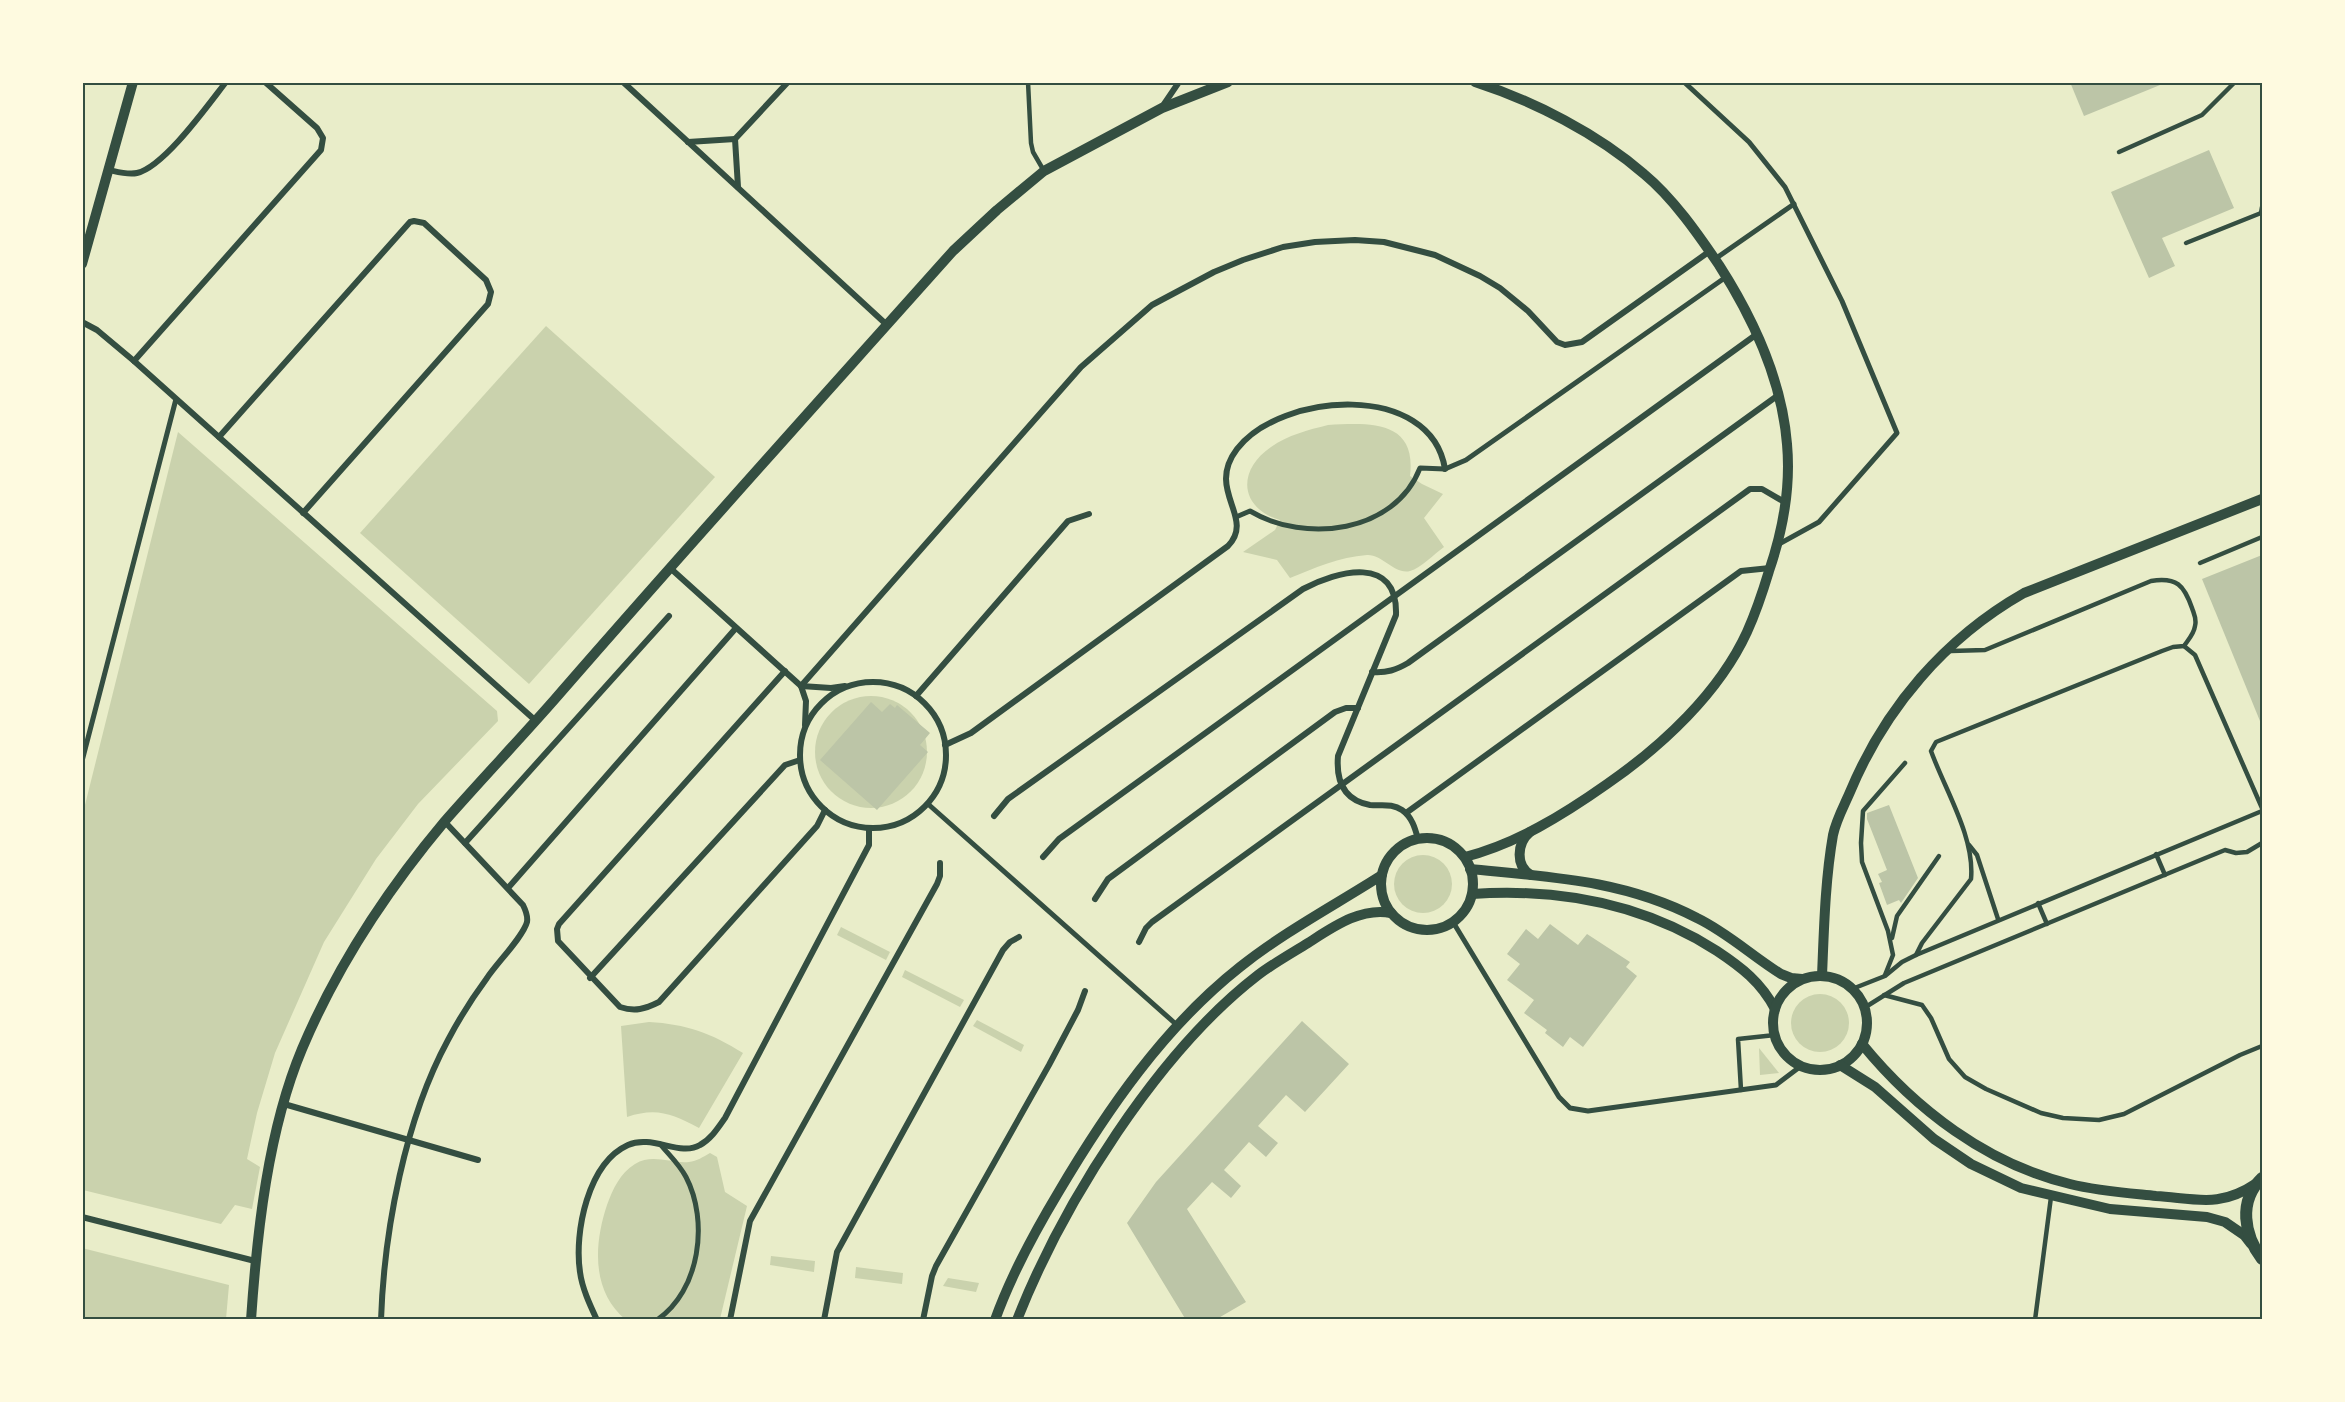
<svg xmlns="http://www.w3.org/2000/svg" width="2345" height="1402" font-family="Bitter,serif">
  <style>
    .green { fill: #cad2ad }
    .building { fill: #bcc5a7 }
    .lines { fill: none; stroke-linecap: round; stroke-linejoin: round }
    .service { stroke: #344e41; stroke-width: 4.5 }
    .pedestrian { stroke: #344e41; stroke-width: 5 }
    .minor { stroke: #344e41; stroke-width: 6 }
    .tertiary { stroke: #344e41; stroke-width: 10 }
    .secondary { stroke: #344e41; stroke-width: 12 }
    .neatline { fill: none; stroke: #344e41; stroke-width: 2 }
  </style>
  <rect width="100%" height="100%" fill="#e9edc9"/>
  <g class="green">
    <polygon points="546,326 715,477 529,684 360,533"/>
    <path d="M1328,425C1368,423 1417,419 1410,476L1422,484L1443,494L1424,518L1444,547C1434,554 1421,568 1410,571C1395,575 1382,554 1367,555C1339,557 1315,568 1290,578L1277,560L1243,552L1275,530L1280,520C1239,508 1237,470 1271,447C1288,435 1308,430 1328,425Z"/>
    <polygon points="178,432 497,711 498,721 418,804 376,859 324,942 275,1053 257,1113 247,1159 260,1167 252,1209 235,1205 221,1224 83,1190 83,813"/>
    <circle cx="871" cy="752" r="56"/>
    <circle cx="1423" cy="884" r="29"/>
    <polygon points="841,927 890,952 886,960 837,935"/>
    <polygon points="905,970 964,1000 960,1007 902,977"/>
    <circle cx="1820" cy="1023" r="29"/>
    <polygon points="977,1020 1024,1045 1021,1052 973,1026"/>
    <path d="M649,1022C686,1024 711,1033 743,1053L699,1128C672,1114 657,1107 627,1117L621,1026Z"/>
    <polygon points="1759,1048 1779,1073 1760,1075"/>
    <path d="M710,1153L717,1157L725,1192L747,1206L720,1319L626,1320C591,1291 594,1244 607,1205C613,1189 620,1173 635,1164C653,1153 671,1164 689,1162C697,1161 703,1157 710,1153Z"/>
    <polygon points="82,1248 229,1285 226,1319 83,1319"/>
    <polygon points="771,1256 815,1261 814,1272 770,1265"/>
    <polygon points="856,1267 903,1273 902,1284 855,1278"/>
    <polygon points="948,1278 979,1283 976,1292 943,1286"/>
  </g>
  <g class="building">
    <polygon points="2070,82 2164,82 2165,83 2084,116"/>
    <polygon points="2209,150 2234,208 2162,238 2175,266 2149,278 2111,192"/>
    <polygon points="2262,555 2262,726 2202,579"/>
    <polygon points="871,702 882,712 890,704 895,708 897,705 930,733 920,745 928,752 877,810 820,760"/>
    <polygon points="1889,805 1918,878 1901,903 1899,900 1887,905 1879,883 1882,882 1878,874 1887,870 1867,819 1867,813"/>
    <polygon points="1550,924 1578,945 1587,934 1630,962 1626,967 1637,976 1583,1047 1570,1037 1563,1047 1545,1033 1547,1030 1524,1013 1534,1000 1507,980 1520,964 1507,954 1526,929 1538,939"/>
    <polygon points="1302,1021 1349,1064 1305,1112 1286,1095 1258,1126 1278,1143 1266,1157 1249,1142 1224,1170 1241,1186 1231,1198 1212,1182 1187,1209 1246,1302 1215,1320 1186,1320 1127,1223 1156,1182"/>
  </g>
  <g class="lines">
    <g class="service">
      <polyline points="1028,82 1031,143 1033,152 1044,171"/>
      <polyline points="2119,152 2202,115 2235,82"/>
      <polyline points="2186,243 2261,213 2262,207"/>
      <polyline points="2200,563 2262,537"/>
      <polyline points="2184,646 2195,655 2262,808"/>
      <polyline points="1969,845 1977,855 1998,919"/>
      <polyline points="2156,854 2165,875"/>
      <polyline points="2038,903 2047,924"/>
      <polyline points="1892,938 1897,916 1939,856"/>
      <polyline points="1916,955 2262,811"/>
      <polyline points="1885,975 1893,955 1888,931 1862,862 1861,843 1863,811 1905,763"/>
      <path d="M1852,989L1885,976L1902,962L1916,955L1922,943L1971,879C1975,837 1945,790 1931,751L1936,742L2162,651L2173,647L2184,646C2188,640 2194,634 2195,626C2197,619 2194,614 2192,608C2184,585 2177,577 2151,581L1985,650L1951,651"/>
      <polyline points="1884,995 1922,1005 1931,1018 1949,1059 1965,1077 1986,1089 2041,1113 2063,1118 2099,1120 2124,1114 2240,1055 2262,1046"/>
      <polyline points="1864,1008 1904,983 2203,859 2225,850 2236,853 2247,852 2262,843"/>
      <polyline points="1741,1090 1738,1039 1775,1035"/>
      <polyline points="2035,1320 2051,1197"/>
    </g>
    <g class="pedestrian">
      <polyline points="1684,82 1749,142 1785,187 1842,301 1897,433 1819,522 1779,544"/>
      <polyline points="1715,259 1794,204"/>
      <path d="M1236,517L1250,511C1305,544 1395,533 1420,468L1445,469L1466,460L1726,277"/>
      <polyline points="82,761 176,399"/>
      <polyline points="928,804 1178,1026"/>
      <polyline points="1453,922 1559,1097 1570,1108 1588,1111 1776,1085 1801,1066"/>
      <path d="M657,1320C700,1291 709,1221 686,1177C679,1164 669,1155 660,1144"/>
    </g>
    <g class="minor">
      <polyline points="623,82 887,325"/>
      <polyline points="1162,107 1179,82"/>
      <polyline points="735,139 788,82"/>
      <polyline points="688,142 735,139 738,187"/>
      <path d="M109,170C118,172 128,175 137,173C164,167 208,105 226,82"/>
      <polyline points="82,322 97,330 134,361 536,721"/>
      <polyline points="134,361 321,150 323,138 317,128 265,82"/>
      <polyline points="219,437 410,222 414,221 424,223 486,280 491,292 488,304 303,513"/>
      <polyline points="669,567 801,686 806,701 805,725"/>
      <path d="M785,671L559,924L557,929L558,941L620,1007C635,1012 645,1009 659,1002L817,826L825,810"/>
      <path d="M1372,672C1387,673 1396,670 1408,663L1777,396"/>
      <circle cx="873" cy="755" r="73"/>
      <polyline points="801,686 1081,367 1152,305 1214,272 1243,260 1283,247 1315,242 1355,240 1384,242 1435,255 1480,276 1500,288 1528,311 1557,342 1565,345 1582,342 1710,251"/>
      <polyline points="801,686 831,688 845,686"/>
      <polyline points="916,696 1068,521 1089,514"/>
      <path d="M945,745L971,733L1228,546C1256,517 1205,491 1237,449C1281,392 1431,381 1445,469"/>
      <polyline points="1406,813 1741,571 1770,568"/>
      <path d="M994,816L1008,799L1303,589C1337,571 1398,554 1396,615L1338,756C1336,780 1343,800 1370,805C1382,806 1392,803 1402,810C1412,817 1415,828 1418,839"/>
      <polyline points="465,843 669,616"/>
      <polyline points="1043,857 1059,839 1757,334"/>
      <polyline points="508,888 736,628"/>
      <polyline points="1095,899 1108,879 1335,712 1346,708 1358,708"/>
      <polyline points="1139,942 1146,928 1152,922 1750,489 1762,489 1786,503"/>
      <polyline points="590,978 785,765 800,760"/>
      <polyline points="284,1104 478,1160"/>
      <polyline points="82,1217 255,1261"/>
      <path d="M381,1320C384,1231 405,1119 448,1040C459,1019 473,997 487,978C496,964 523,937 527,922C528,916 526,911 523,905L445,822"/>
      <path d="M597,1320C590,1305 582,1288 580,1272C574,1232 588,1163 628,1145C652,1134 680,1157 700,1145C711,1139 718,1128 725,1118L869,845V828"/>
      <polyline points="730,1320 750,1221 937,884 940,876 940,863"/>
      <polyline points="824,1320 837,1252 1003,950 1010,942 1019,937"/>
      <polyline points="923,1320 932,1276 936,1266 1049,1065 1078,1010 1085,991"/>
    </g>
    <g class="tertiary">
      <polyline points="82,264 133,82"/>
      <path d="M1530,832C1517,843 1515,866 1531,875"/>
      <circle cx="1427" cy="884" r="46"/>
      <path d="M1465,857C1516,844 1563,815 1607,784C1662,746 1719,693 1747,632C1756,612 1763,591 1769,571C1783,530 1791,488 1787,444C1782,381 1753,318 1719,265C1698,234 1673,198 1644,174C1598,134 1534,101 1475,82"/>
      <path d="M1470,869C1551,877 1624,880 1697,918C1728,933 1752,956 1781,974L1791,978L1802,979"/>
      <path d="M1472,894C1560,888 1642,903 1717,951C1741,967 1761,982 1775,1009"/>
      <path d="M1822,976C1824,929 1825,881 1833,835C1836,820 1844,806 1850,792C1885,708 1945,638 2024,593L2262,499"/>
      <circle cx="1820" cy="1023" r="47"/>
      <path d="M1862,1044C1915,1109 1987,1164 2070,1184C2098,1191 2127,1193 2156,1196C2198,1199 2220,1208 2257,1183"/>
      <polyline points="1840,1065 1875,1087 1934,1139 1971,1164 2021,1188 2110,1209 2207,1217 2225,1222 2244,1235 2251,1244"/>
      <path d="M251,1320C257,1232 268,1130 302,1049C337,966 388,889 445,821C481,780 519,740 555,699C686,548 820,400 953,251L997,210L1044,171L1162,108L1228,82"/>
      <path d="M995,1320C1011,1275 1034,1233 1058,1193C1107,1110 1164,1027 1240,967C1284,932 1335,905 1382,875"/>
      <path d="M1017,1320C1063,1203 1158,1052 1258,975C1274,963 1292,953 1308,943C1333,927 1361,907 1391,913"/>
    </g>
    <path class="secondary" d="M2262,1178C2238,1201 2244,1235 2262,1259"/>
  </g>
  <rect width="2345" height="1402" fill="none" stroke="#fefae0" stroke-width="168"/>
  <rect x="84" y="84" width="2177" height="1234" class="neatline"/>
</svg>
